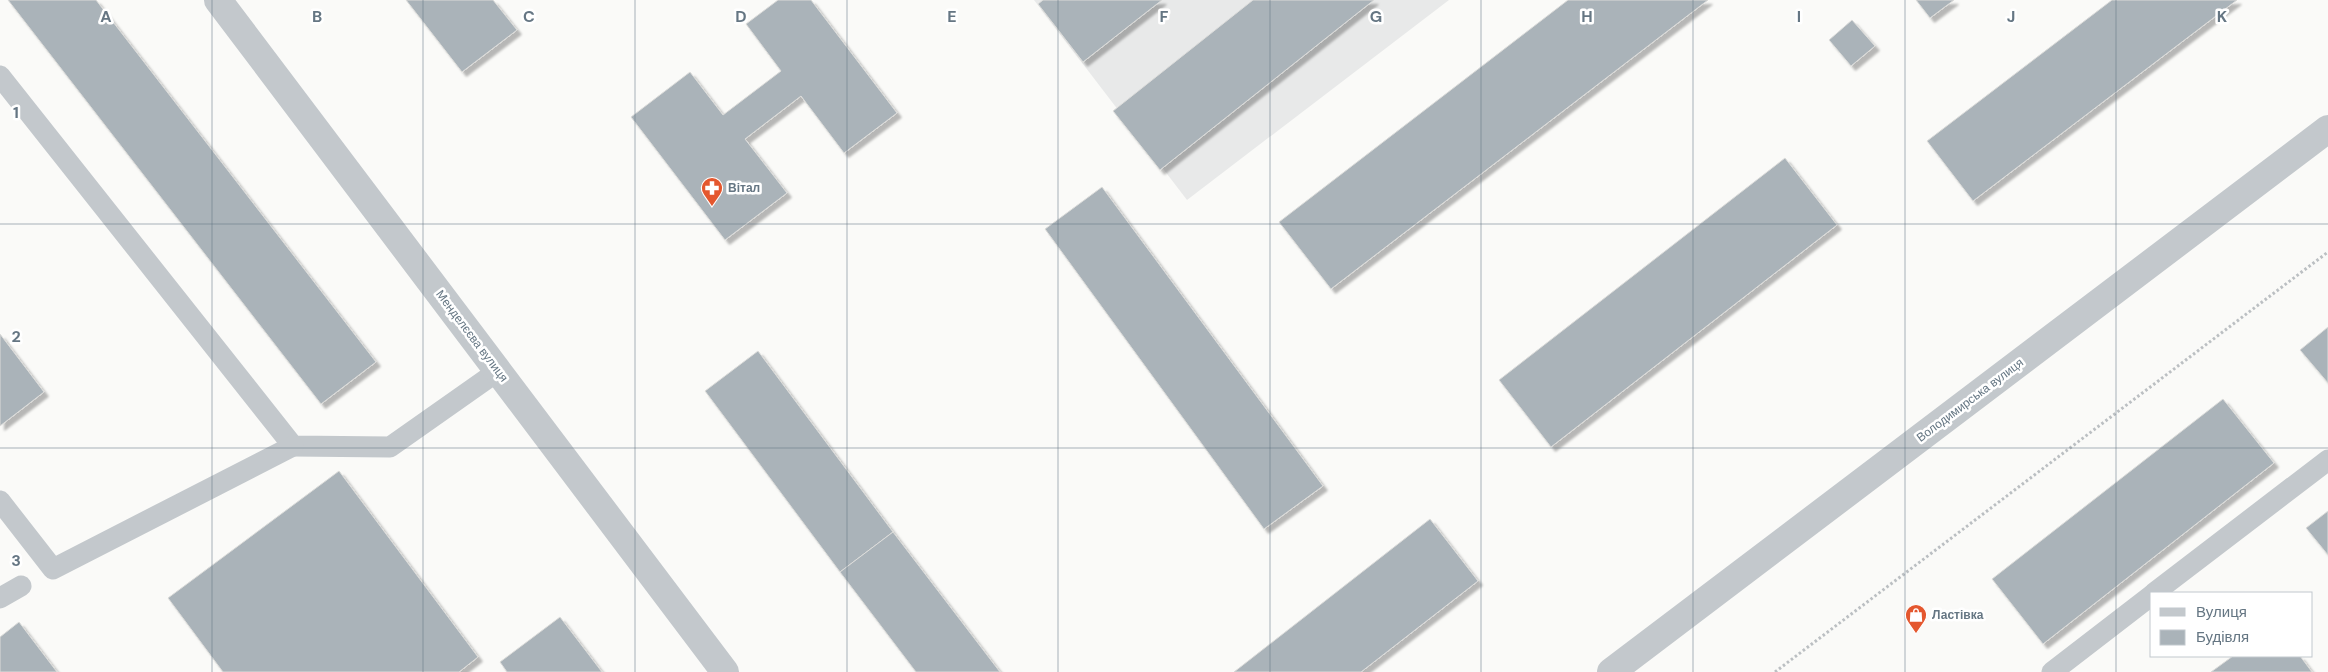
<svg xmlns="http://www.w3.org/2000/svg" width="2328" height="672" font-family="'DM Sans',sans-serif">
  <style>
    .built { fill: #e8e9e9 }
    .building { fill: #aab3b9; stroke: #dcdcda; filter: url(#shadow) }
    .lines { fill: none; stroke-linecap: round; stroke-linejoin: round }
    .path { stroke: #bbbfc2; stroke-width: 3; stroke-dasharray: 2.5 2.5; stroke-linecap: butt }
    .service { stroke: #c3c8cc; stroke-width: 21 }
    .tertiary { stroke: #c3c8cc; stroke-width: 28 }
    .grid { fill: none; stroke: #657683; stroke-width: 1; stroke-opacity: 0.55 }
    .labels { text-anchor: middle; stroke-width: 5; stroke-linejoin: round; paint-order: stroke }
    .poi-label { font-size: 12px; font-weight: bold; fill: #657683; stroke: #fff; text-anchor: start }
    .street-label { font-size: 12px; fill: #657683; stroke: #fff }
    .grid-label { font-size: 16px; text-anchor: middle; font-weight: bold; fill: #657683; stroke: #fff; stroke-width: 5; stroke-linejoin: round; paint-order: stroke }
  </style>
  <defs>
    <filter id="shadow"><feDropShadow dx="4.5" dy="4.5" stdDeviation="1" flood-color="#0004"/></filter>
  </defs>
  <rect width="100%" height="100%" fill="#fafaf8"/>
  <polygon class="built" points="1034,0 1449,0 1187,200"/>
  <g class="building">
    <polygon points="8,0 96,0 376,362 321,404"/>
    <polygon points="406,0 493,0 517,30 462,72"/>
    <polygon points="778,0 811,0 897,113 844,153 801,96 745,139 787,193 725,240 631,117 690,72 723,115 781,71 746,24"/>
    <polygon points="1043,0 1162,0 1083,62 1038,4"/>
    <polygon points="1253,0 1374,0 1160,170 1113,111"/>
    <polygon points="1568,0 1708,0 1331,289 1279,222"/>
    <polygon points="1916,0 1954,0 1930,18"/>
    <polygon points="2112,0 2237,0 1973,201 1927,141"/>
    <polygon points="1852,20 1875,46 1851,66 1829,40"/>
    <polygon points="1785,158 1837,225 1551,447 1499,380"/>
    <polygon points="1102,187 1323,486 1264,529 1045,229"/>
    <polygon points="2328,327 2328,383 2300,350"/>
    <polygon points="0,334 44,392 0,426"/>
    <polygon points="758,351 893,532 840,572 705,391"/>
    <polygon points="2223,399 2274,463 2043,644 1992,579"/>
    <polygon points="339,471 478,657 459,672 223,672 168,598"/>
    <polygon points="2328,511 2328,555 2306,528"/>
    <polygon points="1430,519 1478,581 1361,672 1234,672"/>
    <polygon points="893,532 1000,672 916,672 840,572"/>
    <polygon points="560,617 602,672 507,672 500,662"/>
    <polygon points="19,622 57,672 0,672 0,637"/>
    <polygon points="2233,656 2300,656 2312,672 2211,672"/>
  </g>
  <g class="lines">
    <polyline class="path" points="1775,672 2328,252"/>
    <g class="service">
      <polyline points="0,76 293,446 390,447 498,371"/>
      <polyline points="0,501 53,569 293,446"/>
      <polyline points="2154,593 2328,460"/>
      <polyline points="0,598 21,586"/>
      <polyline points="2052,672 2152,595"/>
    </g>
    <g class="tertiary">
      <polyline points="218,0 725,672"/>
      <polyline points="1611,672 2328,129"/>
    </g>
  </g>
  <path class="grid" d="M212,0V672M423,0V672M635,0V672M847,0V672M1058,0V672M1270,0V672M1481,0V672M1693,0V672M1905,0V672M2116,0V672M0,224H2328M0,448H2328"/>
  <defs>
    <g id="pharmacy-pin" transform="scale(1.125)"><path d="M0 17L-7.5 6A9.5 9.5 0 1 1 7.5 6Z" fill="#e4572e" stroke="#fff"/><path d="M-2-6h4v4h4v4h-4v4h-4v-4h-4v-4h4Z" fill="#fff"/></g>
    <g id="shop-pin" transform="scale(1.125)"><path d="M0 17L-7.5 6A9.5 9.5 0 1 1 7.5 6Z" fill="#e4572e" stroke="#fff"/><path d="M-5-2.5h2.3a2.7 3.5 0 0 1 5.4 0H5L5.5 6h-11ZM-1.5-2.5h3a1.5 2.3 0 0 0-3 0Z" fill="#fff"/></g>
  </defs>
  <g fill-rule="evenodd">
    <use href="#pharmacy-pin" x="712" y="188"/>
    <use href="#shop-pin" x="1916" y="615"/>
  </g>
  <g class="labels">
    <g class="poi-label">
      <text x="728" y="192">Вітал</text>
      <text x="1932" y="619">Ластівка</text>
    </g>
    <g class="street-label">
      <text transform="translate(472 336) rotate(53)" y="4">Менделєєва вулиця</text>
      <text transform="translate(1970 400) rotate(-37)" y="4">Володимирська вулиця</text>
    </g>
  </g>
  <g class="grid-label">
    <text x="106" y="22">A</text>
    <text x="317" y="22">B</text>
    <text x="529" y="22">C</text>
    <text x="741" y="22">D</text>
    <text x="952" y="22">E</text>
    <text x="1164" y="22">F</text>
    <text x="1376" y="22">G</text>
    <text x="1587" y="22">H</text>
    <text x="1799" y="22">I</text>
    <text x="2011" y="22">J</text>
    <text x="2222" y="22">K</text>
    <text x="16" y="118">1</text>
    <text x="16" y="342">2</text>
    <text x="16" y="566">3</text>
  </g>
  <rect x="2150" y="592" width="162" height="65" fill="#ffffff" stroke="#c1c8cd"/>
  <rect x="2160" y="608" width="25" height="8" fill="#c3c8cc" stroke="#c1c8cd"/>
  <text x="2196" y="617" font-size="15" fill="#657683">Вулиця</text>
  <rect x="2160" y="630" width="25" height="15" fill="#aab3b9" stroke="#c1c8cd"/>
  <text x="2196" y="642" font-size="15" fill="#657683">Будівля</text>
</svg>
